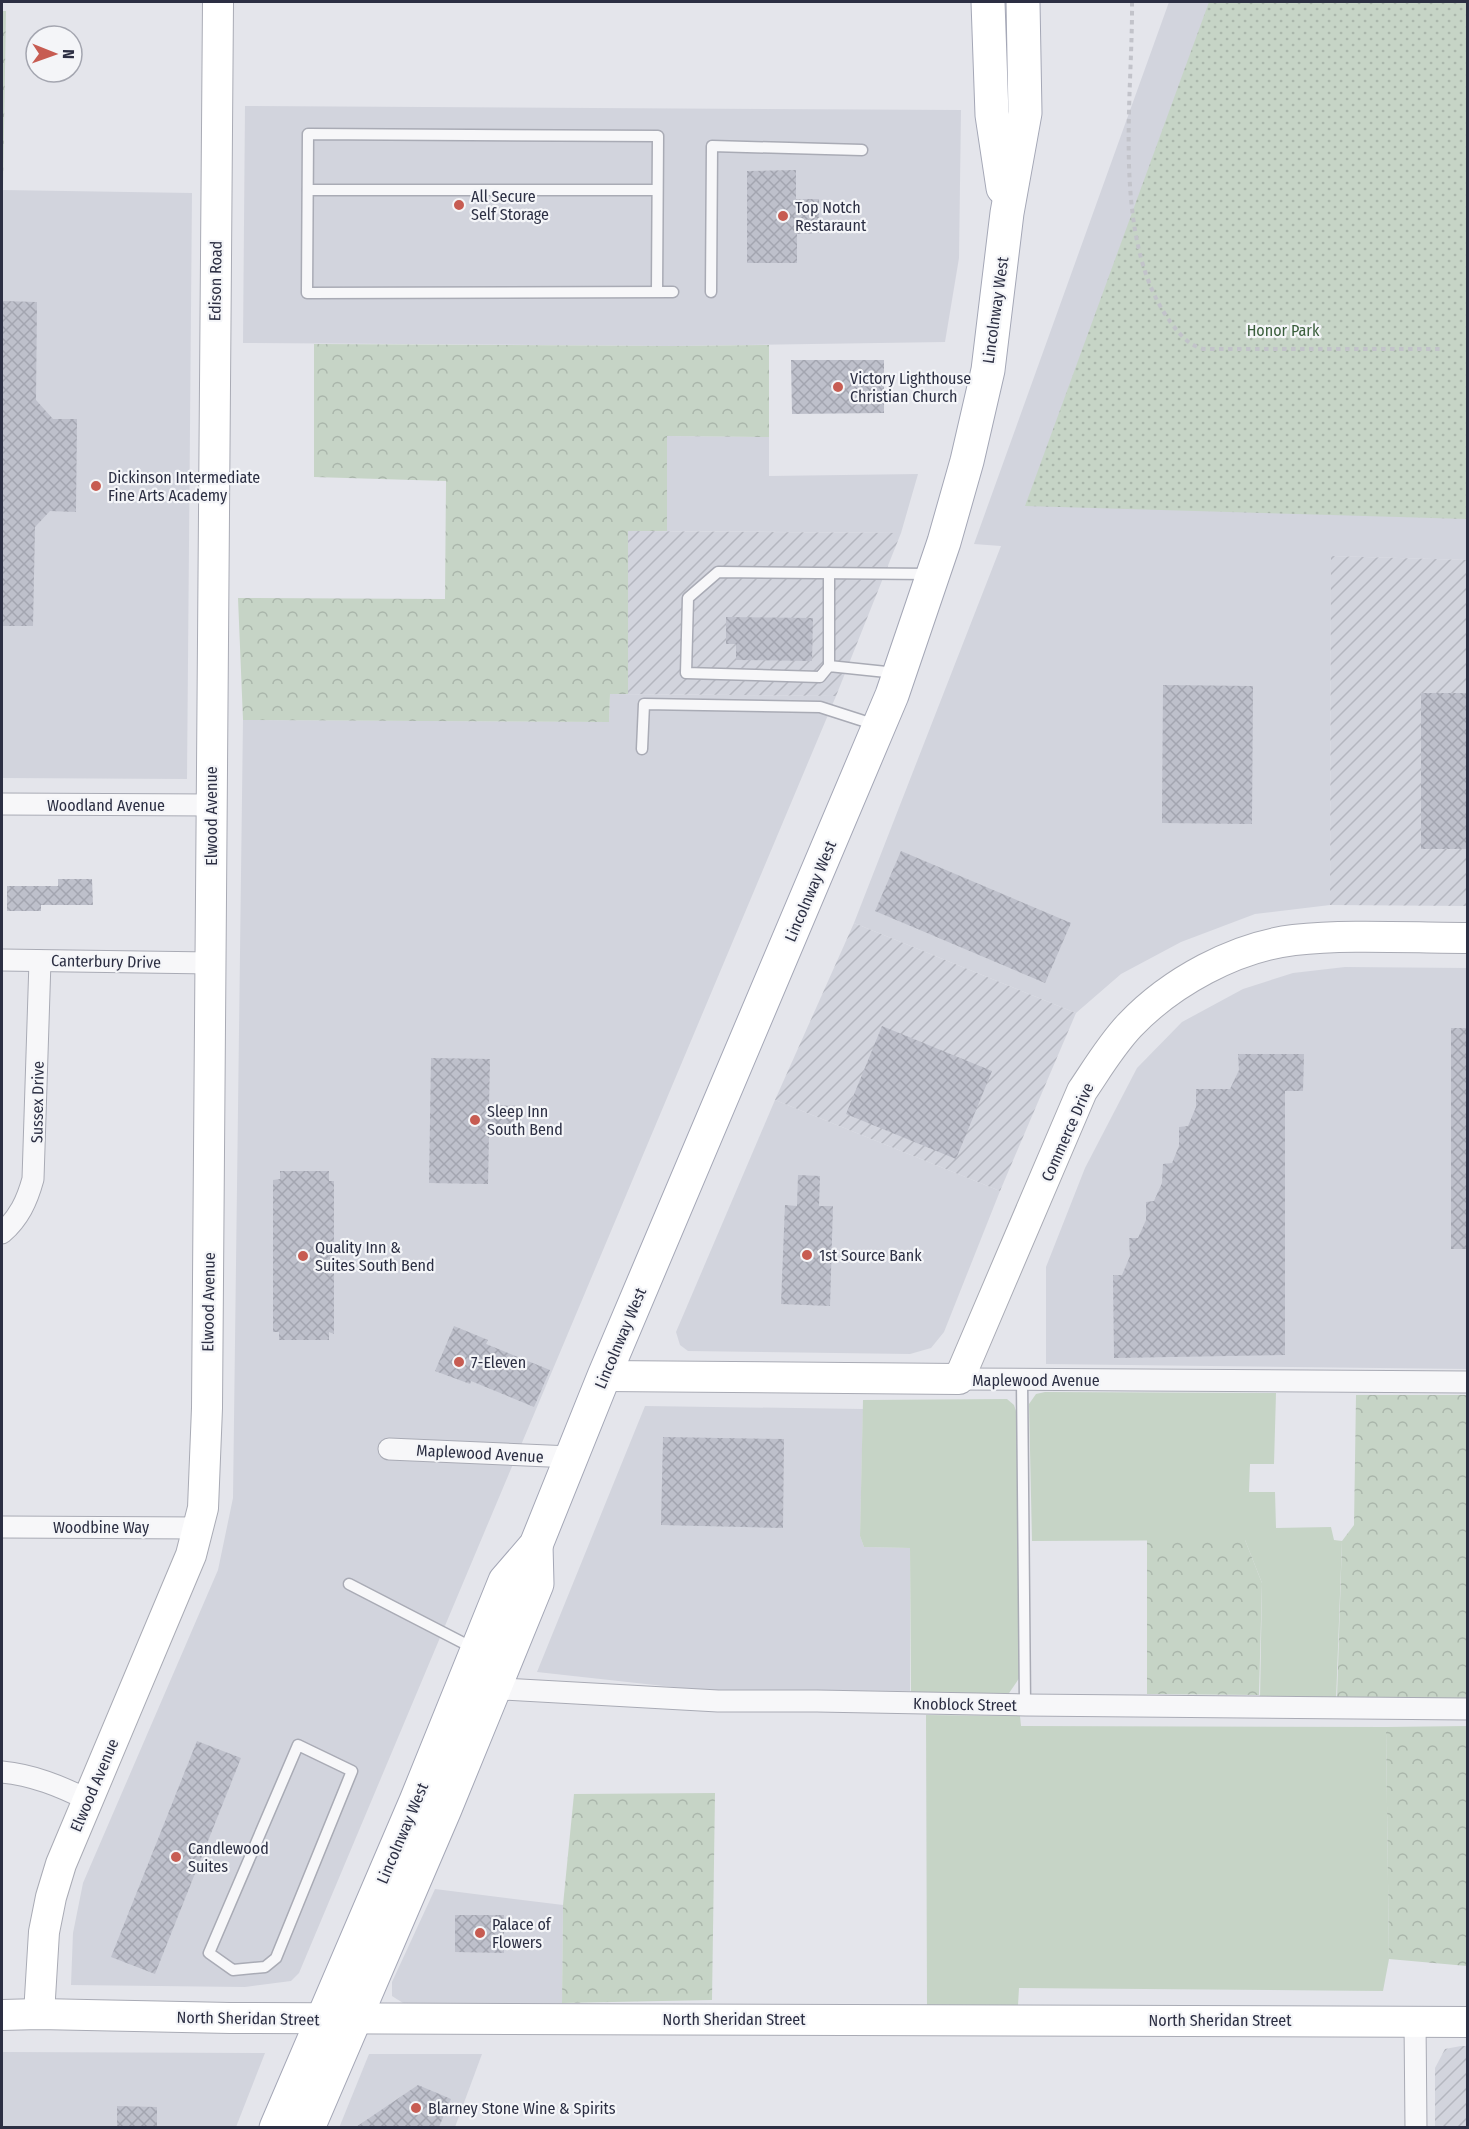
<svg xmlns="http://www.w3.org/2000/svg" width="1469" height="2129" font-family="'Fira Sans Condensed',sans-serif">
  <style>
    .built { fill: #d2d4dd }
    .industrial { fill: url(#industrial-furrows) }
    .grass { fill: #c6d4c6 }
    .forest { fill: url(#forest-crowns) }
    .park { fill: url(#park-dots) }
    .building { fill: url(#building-cross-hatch) }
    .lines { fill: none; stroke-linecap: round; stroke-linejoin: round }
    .lane-casing { stroke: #a9abb5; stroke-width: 13 }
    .street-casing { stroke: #a9abb5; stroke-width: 23 }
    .secondary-casing { stroke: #a9abb5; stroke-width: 32 }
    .primary-casing { stroke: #a4a7b6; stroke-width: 35 }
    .path { stroke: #c2c3ca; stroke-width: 4; stroke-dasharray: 4.5 4.5; stroke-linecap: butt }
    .lane { stroke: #f7f7f9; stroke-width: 10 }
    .street { stroke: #f7f7f9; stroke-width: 21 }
    .secondary { stroke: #fff; stroke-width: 30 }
    .primary { stroke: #fff; stroke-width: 33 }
    .poi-dot { fill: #c75c52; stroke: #f4f5f8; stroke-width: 2 }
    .labels { text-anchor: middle; stroke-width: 4.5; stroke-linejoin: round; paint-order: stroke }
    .poi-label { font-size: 16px; fill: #2c2f43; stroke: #f4f5f8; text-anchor: start }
    .street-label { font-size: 16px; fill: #2c2f43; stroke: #f4f5f8 }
    .park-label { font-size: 16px; fill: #3a5e3c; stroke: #f4f5f8 }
  </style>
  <defs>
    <pattern id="industrial-furrows" width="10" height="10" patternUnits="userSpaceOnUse" patternTransform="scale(1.5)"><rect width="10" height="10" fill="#d2d4dd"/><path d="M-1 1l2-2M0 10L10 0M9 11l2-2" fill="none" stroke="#b4b6bf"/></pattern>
    <pattern id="forest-crowns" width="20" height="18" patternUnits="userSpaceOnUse" patternTransform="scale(1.5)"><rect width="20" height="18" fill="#c6d4c6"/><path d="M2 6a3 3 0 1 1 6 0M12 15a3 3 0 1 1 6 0" fill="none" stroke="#aab6ab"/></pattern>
    <pattern id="park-dots" width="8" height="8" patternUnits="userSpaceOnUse" patternTransform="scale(1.5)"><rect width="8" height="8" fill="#c6d4c6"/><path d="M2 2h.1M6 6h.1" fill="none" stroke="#aab6ab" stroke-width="1.8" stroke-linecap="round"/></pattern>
    <pattern id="building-cross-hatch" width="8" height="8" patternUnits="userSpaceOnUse" patternTransform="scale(1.5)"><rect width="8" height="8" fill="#bec0cb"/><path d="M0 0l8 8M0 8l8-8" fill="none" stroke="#a3a5b0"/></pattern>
  </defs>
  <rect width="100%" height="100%" fill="#e4e5eb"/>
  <g class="built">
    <polygon points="1169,2 1467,2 1467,560 1331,556 1330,905 1255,914 1181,942 1121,974 1076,1013 854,923 1001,546 974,544"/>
    <polygon points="245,106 961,110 959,258 945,342 673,346 243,343"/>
    <polygon points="2,190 192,193 187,779 2,778"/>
    <polygon points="667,436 769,437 769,476 918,474 901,533 667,531"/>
    <polygon points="610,694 836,696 299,1973 291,1981 245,1987 71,1985 73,1933 83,1883 218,1570 233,1498 243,720 609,722"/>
    <polygon points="1345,967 1467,968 1467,1369 1046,1364 1046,1267 1085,1168 1137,1068 1182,1022 1243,989 1293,973"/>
    <polygon points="775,1100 1000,1191 944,1332 931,1348 910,1354 688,1351 680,1345 676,1332"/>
    <polygon points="645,1406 863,1409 860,1536 864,1547 910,1548 910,1691 700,1690 537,1672"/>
    <polygon points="435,1889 563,1905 562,2003 403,2003 392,1996 392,1982"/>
    <polygon points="2,2052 265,2053 236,2127 2,2128"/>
    <polygon points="369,2054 482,2054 455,2127 339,2128"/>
  </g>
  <g class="industrial">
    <polygon points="628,531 901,533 836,696 628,694"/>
    <polygon points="1331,556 1467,560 1467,906 1330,905"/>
    <polygon points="854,923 1076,1013 1000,1191 775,1100"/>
    <polygon points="1461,2046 1467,2046 1467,2127 1435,2127 1435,2068 1445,2049"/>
  </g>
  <g class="grass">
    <polygon points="1045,1392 1276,1393 1274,1464 1250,1464 1249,1492 1275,1492 1276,1528 1331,1527 1334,1540 1342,1541 1336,1701 1260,1699 1262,1583 1245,1540 1032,1541 1029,1404 1036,1394"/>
    <polygon points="1007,1399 1014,1405 1018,1417 1020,1677 1007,1696 911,1695 910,1548 864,1547 860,1536 863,1400"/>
    <polygon points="926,1715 1020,1716 1021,1726 1386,1727 1389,1959 1383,1991 1019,1988 1018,2005 927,2005"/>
  </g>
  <g class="forest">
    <polygon points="2,11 6,11 3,190 2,190"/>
    <polygon points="314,344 673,346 769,345 769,437 667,436 667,531 628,531 628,694 610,694 609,722 243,720 238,598 445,599 446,481 314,477"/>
    <polygon points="1356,1395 1467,1395 1467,1698 1337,1698 1342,1541 1354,1525"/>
    <polygon points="1147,1540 1245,1540 1262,1583 1259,1695 1147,1694"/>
    <polygon points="1467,1726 1467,1966 1389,1959 1386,1727"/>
    <polygon points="715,1793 712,2000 562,2003 563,1905 574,1794"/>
  </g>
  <polygon class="park" points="1209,2 1467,2 1467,519 1025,506"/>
  <g class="building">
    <polygon points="796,170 796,199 819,199 819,233 797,234 797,263 747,263 747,171"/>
    <polygon points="2,301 37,302 36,400 53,419 77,419 76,512 50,511 35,527 33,626 2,626"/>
    <polygon points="791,360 884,360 884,413 792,414"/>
    <polygon points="726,617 813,618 812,661 736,660 736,644 726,644"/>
    <polygon points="1163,685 1253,686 1252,824 1162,823"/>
    <rect x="1421" y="693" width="46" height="156"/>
    <polygon points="901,851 1071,923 1045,983 875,911"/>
    <polygon points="58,879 92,879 93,905 41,905 41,911 7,911 7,886 58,886"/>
    <polygon points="882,1026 992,1071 956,1159 846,1114"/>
    <rect x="1451" y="1028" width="16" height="221"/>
    <polygon points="1238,1054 1304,1054 1303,1091 1285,1091 1285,1355 1114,1358 1113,1275 1122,1275 1130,1256 1129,1238 1138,1238 1146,1220 1146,1202 1154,1201 1162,1183 1163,1164 1172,1163 1179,1146 1179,1127 1188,1126 1196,1107 1196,1089 1230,1089 1239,1070"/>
    <polygon points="431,1058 490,1059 489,1105 521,1106 520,1135 489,1134 488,1184 429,1183"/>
    <polygon points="280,1171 329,1171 329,1181 334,1181 334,1334 329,1332 329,1340 279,1340 279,1332 273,1332 273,1180 280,1179"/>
    <polygon points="798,1175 820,1176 819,1206 833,1206 830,1306 781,1304 785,1205 797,1206"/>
    <polygon points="454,1326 488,1340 486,1344 550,1370 534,1407 471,1381 470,1384 435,1371"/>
    <polygon points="663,1437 784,1439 783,1528 661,1525"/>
    <polygon points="197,1741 241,1758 155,1974 111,1957"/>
    <polygon points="455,1915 504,1915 504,1953 455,1952"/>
    <polygon points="418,2085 451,2099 439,2127 356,2127"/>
    <polygon points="117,2106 157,2107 157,2127 117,2127"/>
  </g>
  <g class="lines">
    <g class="lane-casing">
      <g id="lane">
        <polyline points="308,190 657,190"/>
        <polyline points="657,292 658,136 308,134 307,293 673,292"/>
        <polyline points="711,292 712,146 862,150"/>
        <polyline points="829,666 829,573"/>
        <polyline points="896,673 829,666 820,677 686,673 688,598 718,572 930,574"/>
        <polyline points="642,749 644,704 820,707 876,725"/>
        <polyline points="1022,1380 1025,1705"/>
        <polyline points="349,1584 475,1649"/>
        <polygon points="298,1745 352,1771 276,1958 265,1967 233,1970 209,1953"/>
      </g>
    </g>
    <g class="street-casing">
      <g id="street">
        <polyline points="2,804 211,805"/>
        <polyline points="2,960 211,963"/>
        <path d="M2,1233C19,1218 27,1201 33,1179L40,961"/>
        <polyline points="959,1379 1468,1382"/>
        <polyline points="389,1449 571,1457"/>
        <polyline points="2,1527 200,1528"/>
        <polyline points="484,1688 718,1701 817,1701 1025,1705 1468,1709"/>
        <path d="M2,1772C33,1775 60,1786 88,1800"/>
        <polyline points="1415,2022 1416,2128"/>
      </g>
    </g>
    <g class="secondary-casing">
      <g id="secondary">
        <path d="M604,1376L959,1379L1082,1091C1097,1069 1111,1045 1130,1025C1171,982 1235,947 1294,940C1349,934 1412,938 1468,938"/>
        <polyline points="39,2014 44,1932 51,1897 61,1864 191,1555 203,1508 207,1408 218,2"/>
        <polyline points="2,2015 39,2014 230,2018 1468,2022"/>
      </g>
    </g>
    <g class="primary-casing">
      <g id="primary">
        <polyline points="988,2 992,115 1003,188"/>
        <polyline points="276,2128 416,1801 505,1581 536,1545 604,1376 892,695 944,542 967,461 988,370 1007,213 1025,113 1023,2"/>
        <polyline points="308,2128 445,1809 537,1584 536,1545"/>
      </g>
    </g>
    <path class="path" d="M1132,2C1133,98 1110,243 1172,324C1181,336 1189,345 1203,349H1443"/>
    <use href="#lane" class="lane"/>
    <use href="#street" class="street"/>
    <use href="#secondary" class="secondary"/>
    <use href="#primary" class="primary"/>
  </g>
  <g class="poi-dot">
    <circle cx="459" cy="205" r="6"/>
    <circle cx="783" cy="216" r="6"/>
    <circle cx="838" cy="387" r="6"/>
    <circle cx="96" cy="486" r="6"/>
    <circle cx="475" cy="1120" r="6"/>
    <circle cx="807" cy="1255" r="6"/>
    <circle cx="303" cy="1256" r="6"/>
    <circle cx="459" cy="1362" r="6"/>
    <circle cx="176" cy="1857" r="6"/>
    <circle cx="480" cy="1933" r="6"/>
    <circle cx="416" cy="2108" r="6"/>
  </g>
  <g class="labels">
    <g class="poi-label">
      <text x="471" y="202">All Secure<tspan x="471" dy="18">Self Storage</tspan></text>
      <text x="795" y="213">Top Notch<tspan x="795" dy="18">Restaraunt</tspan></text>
      <text x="850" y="384">Victory Lighthouse<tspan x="850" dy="18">Christian Church</tspan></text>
      <text x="108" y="483">Dickinson Intermediate<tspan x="108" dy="18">Fine Arts Academy</tspan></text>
      <text x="487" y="1117">Sleep Inn<tspan x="487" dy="18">South Bend</tspan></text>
      <text x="315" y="1253">Quality Inn &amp;<tspan x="315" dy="18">Suites South Bend</tspan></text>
      <text x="819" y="1261">1st Source Bank</text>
      <text x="471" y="1368">7-Eleven</text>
      <text x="188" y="1854">Candlewood<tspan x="188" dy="18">Suites</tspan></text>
      <text x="492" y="1930">Palace of<tspan x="492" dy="18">Flowers</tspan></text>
      <text x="428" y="2114">Blarney Stone Wine &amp; Spirits</text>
    </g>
    <g class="street-label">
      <text transform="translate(215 281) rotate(-89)" y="6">Edison Road</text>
      <text transform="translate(995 310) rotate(-82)" y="6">Lincolnway West</text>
      <text x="106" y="811">Woodland Avenue</text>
      <text transform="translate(211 816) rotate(-90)" y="6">Elwood Avenue</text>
      <text transform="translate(810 891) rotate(-67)" y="6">Lincolnway West</text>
      <text transform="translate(106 961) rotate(1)" y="6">Canterbury Drive</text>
      <text transform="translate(37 1102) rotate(-89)" y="6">Sussex Drive</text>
      <text transform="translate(1067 1132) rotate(-66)" y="6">Commerce Drive</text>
      <text transform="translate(208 1302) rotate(-89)" y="6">Elwood Avenue</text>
      <text transform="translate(620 1338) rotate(-67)" y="6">Lincolnway West</text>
      <text x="1036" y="1386">Maplewood Avenue</text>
      <text transform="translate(480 1453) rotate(3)" y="6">Maplewood Avenue</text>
      <text x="101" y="1533">Woodbine Way</text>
      <text transform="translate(965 1704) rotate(1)" y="6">Knoblock Street</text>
      <text transform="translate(94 1785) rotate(-67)" y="6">Elwood Avenue</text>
      <text transform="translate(402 1833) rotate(-67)" y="6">Lincolnway West</text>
      <text transform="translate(248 2018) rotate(1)" y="6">North Sheridan Street</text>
      <text x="734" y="2025">North Sheridan Street</text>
      <text x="1220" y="2026">North Sheridan Street</text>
    </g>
    <g class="park-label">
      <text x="1283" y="336">Honor Park</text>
    </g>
  </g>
  <rect width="1469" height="2129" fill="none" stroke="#2c2f43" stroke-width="6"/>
  <g transform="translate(54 54) rotate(91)"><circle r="28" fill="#f4f5f8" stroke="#a4a6b0" stroke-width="1.5"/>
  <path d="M0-4.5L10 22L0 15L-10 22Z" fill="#c75c52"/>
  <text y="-9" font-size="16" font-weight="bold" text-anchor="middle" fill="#2c2f43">N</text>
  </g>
</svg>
